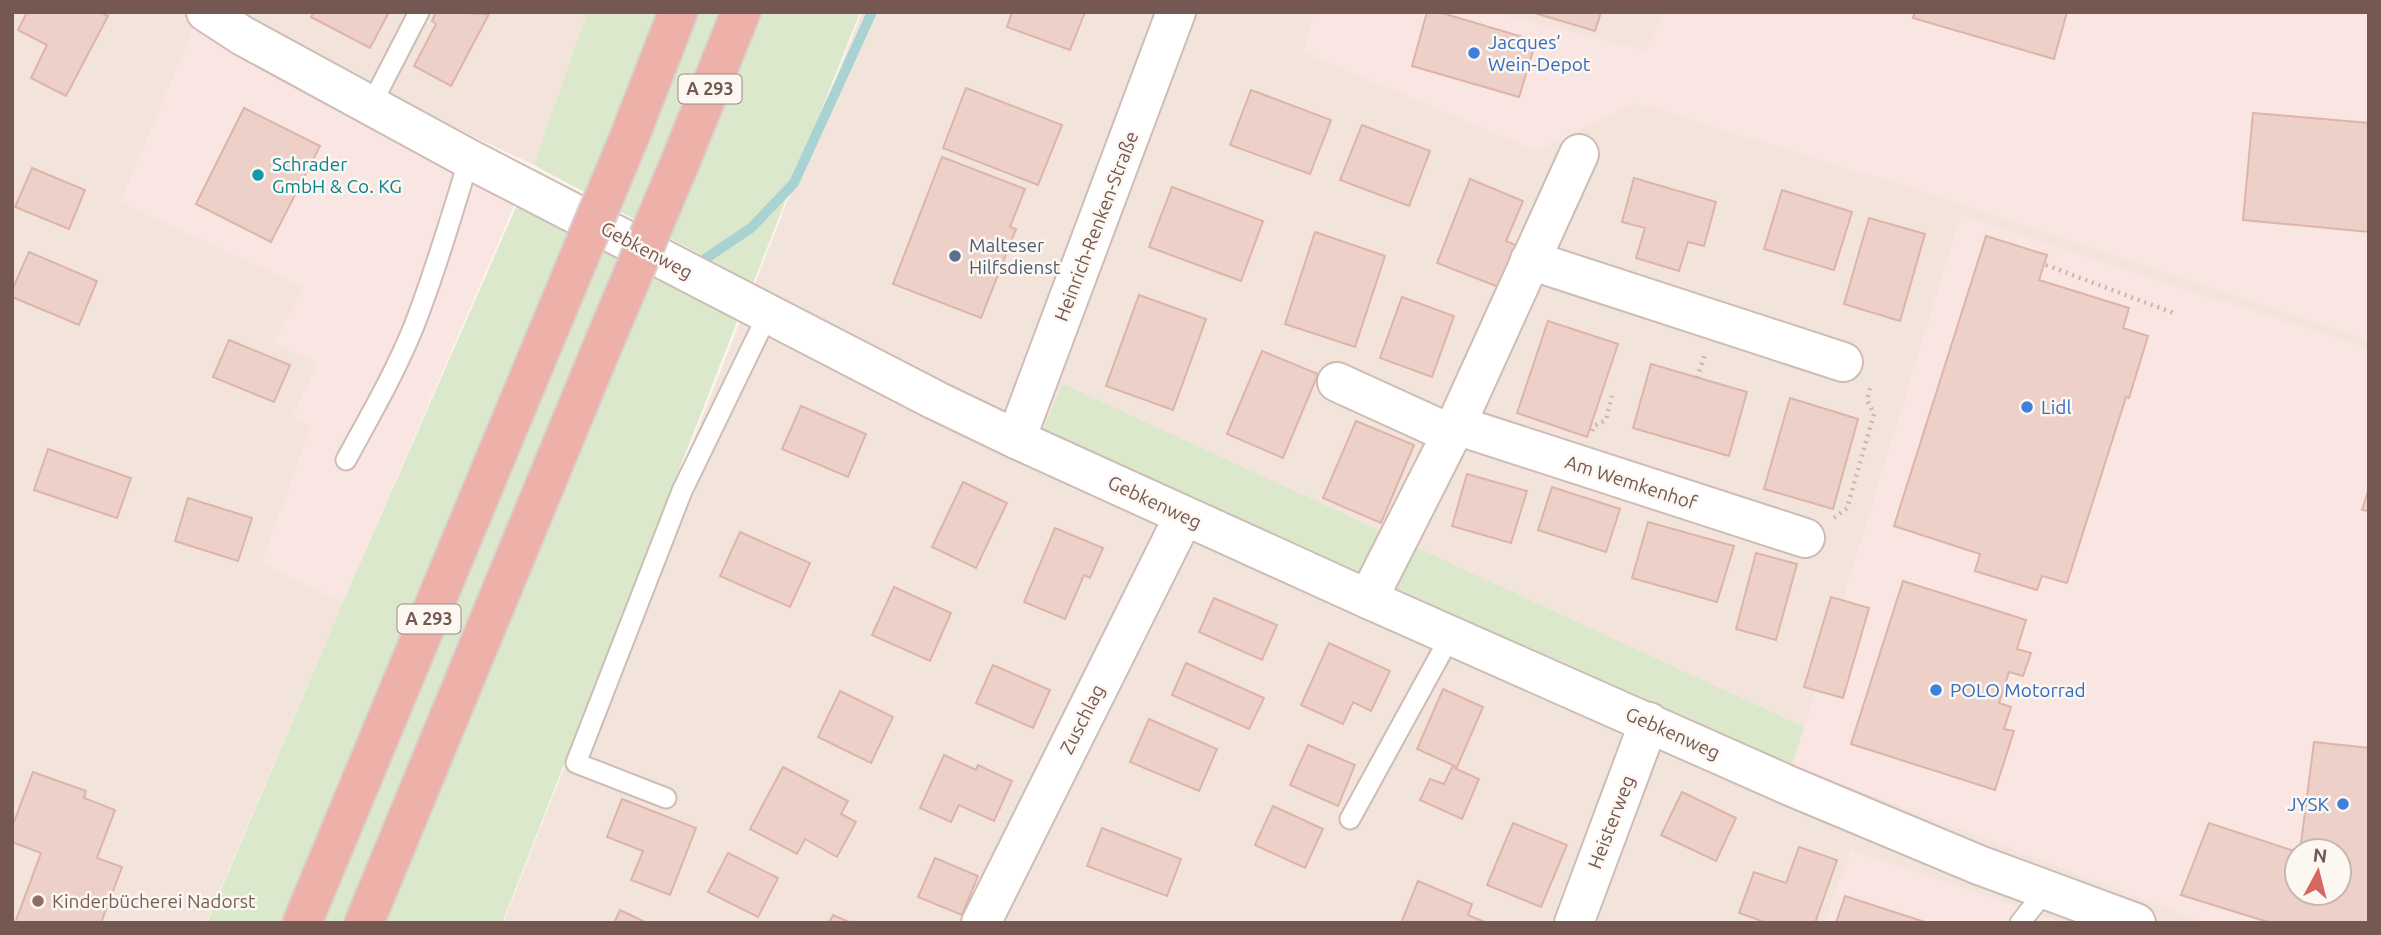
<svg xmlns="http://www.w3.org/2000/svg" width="2381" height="935" font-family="Ubuntu,sans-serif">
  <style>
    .residential { fill: #f2e4db; fill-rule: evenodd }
    .commercial { fill: #f9e5e1; fill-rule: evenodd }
    .green { fill: #dbe8cb }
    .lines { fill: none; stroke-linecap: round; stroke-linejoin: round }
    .stream { stroke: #a9d3d3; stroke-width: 10 }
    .building { fill: #edd0c7; stroke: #deb4a9; stroke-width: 2 }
    .service-casing { stroke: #cebcb5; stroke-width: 23 }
    .minor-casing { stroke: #cebcb5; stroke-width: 42 }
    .motorway-casing { stroke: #d8d0ce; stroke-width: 42 }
    .path { stroke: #d3b3a9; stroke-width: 4.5; stroke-dasharray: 2 5; stroke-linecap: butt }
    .service { stroke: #fff; stroke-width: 19 }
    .minor { stroke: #fff; stroke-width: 38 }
    .motorway { stroke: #edb1aa; stroke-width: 38 }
    .motorway-bridge-casing { stroke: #d8d0ce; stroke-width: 42; stroke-linecap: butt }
    .motorway-bridge { stroke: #edb1aa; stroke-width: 38 }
    .shop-dot { fill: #3f7fe0; stroke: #fdf7f2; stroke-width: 2.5 }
    .culture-dot { fill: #0f9aa8; stroke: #fdf7f2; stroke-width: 2.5 }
    .service-dot { fill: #5c6f8a; stroke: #fdf7f2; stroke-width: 2.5 }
    .education-dot { fill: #8d6e63; stroke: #fdf7f2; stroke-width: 2.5 }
    .labels { text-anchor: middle; stroke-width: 5; stroke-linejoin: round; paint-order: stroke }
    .shield { fill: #fdf7f2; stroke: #9d8881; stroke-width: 2 }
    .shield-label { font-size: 18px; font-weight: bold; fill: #745851 }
    .shop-label { font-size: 19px; fill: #366cbe; stroke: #fdf7f2; text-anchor: start }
    .culture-label { font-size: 19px; fill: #0d838f; stroke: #fdf7f2; text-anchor: start }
    .street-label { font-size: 19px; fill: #745851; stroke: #fdf7f2 }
    .service-label { font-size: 19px; fill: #4e5e75; stroke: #fdf7f2; text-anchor: start }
    .education-label { font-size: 19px; fill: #785e54; stroke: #fdf7f2; text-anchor: start }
  </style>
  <rect width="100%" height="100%" fill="#fbf3ec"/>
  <g class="residential">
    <polygon points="12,12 201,12 121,202 304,287 318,363 293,417 311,427 262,563 343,602 206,923 12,923"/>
    <polygon points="207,12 587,12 534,165"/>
    <path d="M862,12H2369V923H503ZM2297,851H2339V893H2297Z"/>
  </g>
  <g class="commercial">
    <polygon points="201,12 519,194 343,602 262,563 311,427 293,417 318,363 274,343 303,287 121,202"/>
    <polygon points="1315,12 1496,12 1644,51 1665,12 2369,12 2369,340 1963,204 1636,103 1536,151 1303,52"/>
    <path d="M1961,215L2369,349V923H2205L1792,765ZM2297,851H2339V893H2297Z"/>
    <polygon points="1851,850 1982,894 2063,923 1824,923"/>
  </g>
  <g class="green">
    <polygon points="587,12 860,12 753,283 534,165"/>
    <polygon points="521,196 739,316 502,923 207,923 343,602"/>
    <polygon points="1063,384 1804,727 1792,765 1372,588 1041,434"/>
  </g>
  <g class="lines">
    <polyline class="stream" points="705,259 751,228 794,183 872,12"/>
  </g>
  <g class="building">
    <polygon points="27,12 100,12 108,16 66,96 31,78 47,45 18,30"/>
    <polygon points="314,12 389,12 370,48 311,17"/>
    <polygon points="436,12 489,14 451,86 414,66 436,24 432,21"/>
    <polygon points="1012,12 1085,12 1070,50 1007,27"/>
    <polygon points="1427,12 1439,12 1536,41 1519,97 1412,66"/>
    <polygon points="1531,12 1601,12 1595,31"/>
    <polygon points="1915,12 2067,12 2054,59 1913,18"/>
    <polygon points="966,88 1062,125 1038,185 943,148"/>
    <polygon points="1251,90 1331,120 1310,174 1230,145"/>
    <polygon points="244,108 320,146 271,242 196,204"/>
    <polygon points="2253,113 2369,123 2369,232 2243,220"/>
    <polygon points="1362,125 1430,151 1409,206 1340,180"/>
    <polygon points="942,157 1025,189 1010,227 1016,229 981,318 893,284"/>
    <polygon points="32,168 85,190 69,229 15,207"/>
    <polygon points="1634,178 1716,202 1704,246 1688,242 1679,271 1636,258 1645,228 1622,222"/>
    <polygon points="1470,179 1523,201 1506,241 1518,246 1501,288 1437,263"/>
    <polygon points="1172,187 1263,221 1241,281 1149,247"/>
    <polygon points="1782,190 1852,212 1834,270 1764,249"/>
    <polygon points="1869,218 1925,234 1900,321 1844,304"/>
    <polygon points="1315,232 1385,256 1355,347 1285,324"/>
    <polygon points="1986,236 2047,255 2039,280 2129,308 2123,328 2148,336 2129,398 2126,397 2067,583 2042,576 2037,590 1975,571 1980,554 1894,526"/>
    <polygon points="29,252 97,281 79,325 12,297 12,290"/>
    <polygon points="1139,295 1206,319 1173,410 1106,386"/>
    <polygon points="1402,297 1454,316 1432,377 1380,358"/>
    <polygon points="1548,321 1618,344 1587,437 1517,413"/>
    <polygon points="229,340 290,365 274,402 213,377"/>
    <polygon points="1262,351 1318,374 1283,458 1227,434"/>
    <polygon points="1651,364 1747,392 1729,456 1633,428"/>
    <polygon points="1790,398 1858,419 1833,509 1764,489"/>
    <polygon points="801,406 866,434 848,477 782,449"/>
    <polygon points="1356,421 1414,445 1381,523 1323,498"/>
    <polygon points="48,449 131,478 117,518 34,490"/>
    <polygon points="1467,474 1527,491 1511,543 1452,526"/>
    <polygon points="963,482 1007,503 976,568 932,547"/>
    <polygon points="1552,487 1620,509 1606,552 1538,530"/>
    <polygon points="2369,488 2369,511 2362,510"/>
    <polygon points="188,498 252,518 238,561 175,541"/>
    <polygon points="1648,522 1734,546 1717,602 1632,578"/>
    <polygon points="1055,528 1103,548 1090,578 1084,575 1065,619 1024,602"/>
    <polygon points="740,532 810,563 790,607 720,576"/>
    <polygon points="1756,553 1797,564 1776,640 1736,629"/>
    <polygon points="1903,581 2026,620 2017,649 2031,653 2023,676 2009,672 1999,703 2011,707 2004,729 2014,731 1995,790 1851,744"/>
    <polygon points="894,587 951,613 930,661 872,635"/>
    <polygon points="1831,597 1869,608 1843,698 1804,687"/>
    <polygon points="1214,598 1277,625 1262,660 1199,632"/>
    <polygon points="1329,643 1390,671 1371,711 1353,702 1343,724 1301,705"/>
    <polygon points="1186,663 1264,698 1249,729 1172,695"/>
    <polygon points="993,665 1050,690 1033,728 976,703"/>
    <polygon points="1443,689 1483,707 1457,767 1417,749"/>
    <polygon points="840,691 893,717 871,763 818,737"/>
    <polygon points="1149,719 1217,749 1199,791 1130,762"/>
    <polygon points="2314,742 2369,748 2369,923 2271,923 2181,895 2209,823 2297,852 2297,893 2339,893 2339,851 2300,851"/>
    <polygon points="1308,745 1355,765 1338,806 1290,785"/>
    <polygon points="944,755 976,770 978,765 1012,781 994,821 959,805 951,822 920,808"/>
    <polygon points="783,767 848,801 841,814 856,822 837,857 805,839 797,854 750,829"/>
    <polygon points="1452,767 1479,779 1462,819 1420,800 1430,779 1444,784"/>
    <polygon points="33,772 86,791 84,798 115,810 97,858 122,867 101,923 15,923 41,853 12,842 12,827"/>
    <polygon points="1682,792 1736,818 1716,861 1661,835"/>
    <polygon points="622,799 696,828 670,895 631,880 643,851 607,837"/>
    <polygon points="1273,806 1323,829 1305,868 1255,845"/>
    <polygon points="1513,823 1567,845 1541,907 1487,885"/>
    <polygon points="1102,828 1181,859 1167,896 1087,866"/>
    <polygon points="1799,847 1837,860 1815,923 1767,923 1739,913 1754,872 1786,883"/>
    <polygon points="728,853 778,878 758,917 708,892"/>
    <polygon points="935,858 978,876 962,915 918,897"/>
    <polygon points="1418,881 1472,904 1468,915 1487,923 1401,923"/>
    <polygon points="1845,896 1928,923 1836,923"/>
    <polygon points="620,910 647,923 614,923"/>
    <polygon points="833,915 851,923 829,923"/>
  </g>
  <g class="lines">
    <g class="service-casing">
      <g id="service">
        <polyline points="371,105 419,12"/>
        <path d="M346,460C370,416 395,373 414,326C435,272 452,215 469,159"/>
        <polyline points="666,798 576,763 682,491 768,314"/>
        <polyline points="1350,819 1451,635"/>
        <polyline points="2020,923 2046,890"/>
      </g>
    </g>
    <g class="minor-casing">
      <g id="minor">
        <polyline points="206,12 243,36 469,159 935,400 1016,439 1368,599 1790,786 1979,865 2136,923"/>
        <polyline points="1530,260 1843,362"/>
        <polyline points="1337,382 1451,434"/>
        <polyline points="1456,425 1805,538"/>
        <polyline points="1016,439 1176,12"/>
        <polyline points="1368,599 1456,425 1579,154"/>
        <polyline points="981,923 1184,516"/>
        <polyline points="1574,923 1649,722"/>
      </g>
    </g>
    <g class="motorway-casing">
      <g id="motorway">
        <polyline points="629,138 678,12"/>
        <polyline points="679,165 741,12"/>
        <polyline points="302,923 555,315"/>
        <polyline points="364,923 605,340"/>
      </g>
    </g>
    <g class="path">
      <polyline points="2046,265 2176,314"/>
      <polyline points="1697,378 1705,354"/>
      <polyline points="1592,431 1594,426 1606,420 1612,396"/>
      <polyline points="1834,518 1847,508 1874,414 1867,400 1870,388"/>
    </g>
    <use href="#service" class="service"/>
    <use href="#minor" class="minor"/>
    <use href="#motorway" class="motorway"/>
    <g class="motorway-bridge-casing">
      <g id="motorway-bridge">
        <polyline points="555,315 629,138"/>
        <polyline points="605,340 679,165"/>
      </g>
    </g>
    <use href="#motorway-bridge" class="motorway-bridge"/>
  </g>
  <g class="shop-dot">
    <circle cx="1474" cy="53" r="7"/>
    <circle cx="2027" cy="407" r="7"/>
    <circle cx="1936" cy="690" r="7"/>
    <circle cx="2343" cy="804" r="7"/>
  </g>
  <circle class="culture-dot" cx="258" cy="175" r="7"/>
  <circle class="service-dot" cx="955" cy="256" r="7"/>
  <circle class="education-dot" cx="38" cy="901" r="7"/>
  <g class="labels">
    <g class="shield">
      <rect x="678.5" y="74.5" width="63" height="29" rx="5"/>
      <rect x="397.5" y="604.5" width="63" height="29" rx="5"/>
    </g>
    <g class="shield-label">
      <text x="710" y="95">A 293</text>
      <text x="429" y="625">A 293</text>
    </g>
    <g class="shop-label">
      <text x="1488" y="49">Jacques’<tspan x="1488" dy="22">Wein-Depot</tspan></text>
      <text x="2041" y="414">Lidl</text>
      <text x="1950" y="697">POLO Motorrad</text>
      <text x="2329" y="811" text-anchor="end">JYSK</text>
    </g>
    <g class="culture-label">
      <text x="272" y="171">Schrader<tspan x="272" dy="22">GmbH &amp; Co. KG</tspan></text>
    </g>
    <g class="street-label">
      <text transform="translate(1096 226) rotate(-69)" y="7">Heinrich-Renken-Straße</text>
      <text transform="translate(647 250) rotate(28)" y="7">Gebkenweg</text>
      <text transform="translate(1631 482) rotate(18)" y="7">Am Wemkenhof</text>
      <text transform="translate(1155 502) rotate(25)" y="7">Gebkenweg</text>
      <text transform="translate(1082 719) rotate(-63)" y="7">Zuschlag</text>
      <text transform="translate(1673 733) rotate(24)" y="7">Gebkenweg</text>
      <text transform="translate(1611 822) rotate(-69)" y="7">Heisterweg</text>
    </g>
    <g class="service-label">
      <text x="969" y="252">Malteser<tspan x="969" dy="22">Hilfsdienst</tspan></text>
    </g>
    <g class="education-label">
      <text x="52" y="908">Kinderbücherei Nadorst</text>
    </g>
  </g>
  <rect width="2381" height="935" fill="none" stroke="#745851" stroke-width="28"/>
  <g transform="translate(2318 872) rotate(7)"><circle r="33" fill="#fdf7f2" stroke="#c6b7b2" stroke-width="2"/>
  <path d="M0-5L12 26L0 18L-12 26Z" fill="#d66760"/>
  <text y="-10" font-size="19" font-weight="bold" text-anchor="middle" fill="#745851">N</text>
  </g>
</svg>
